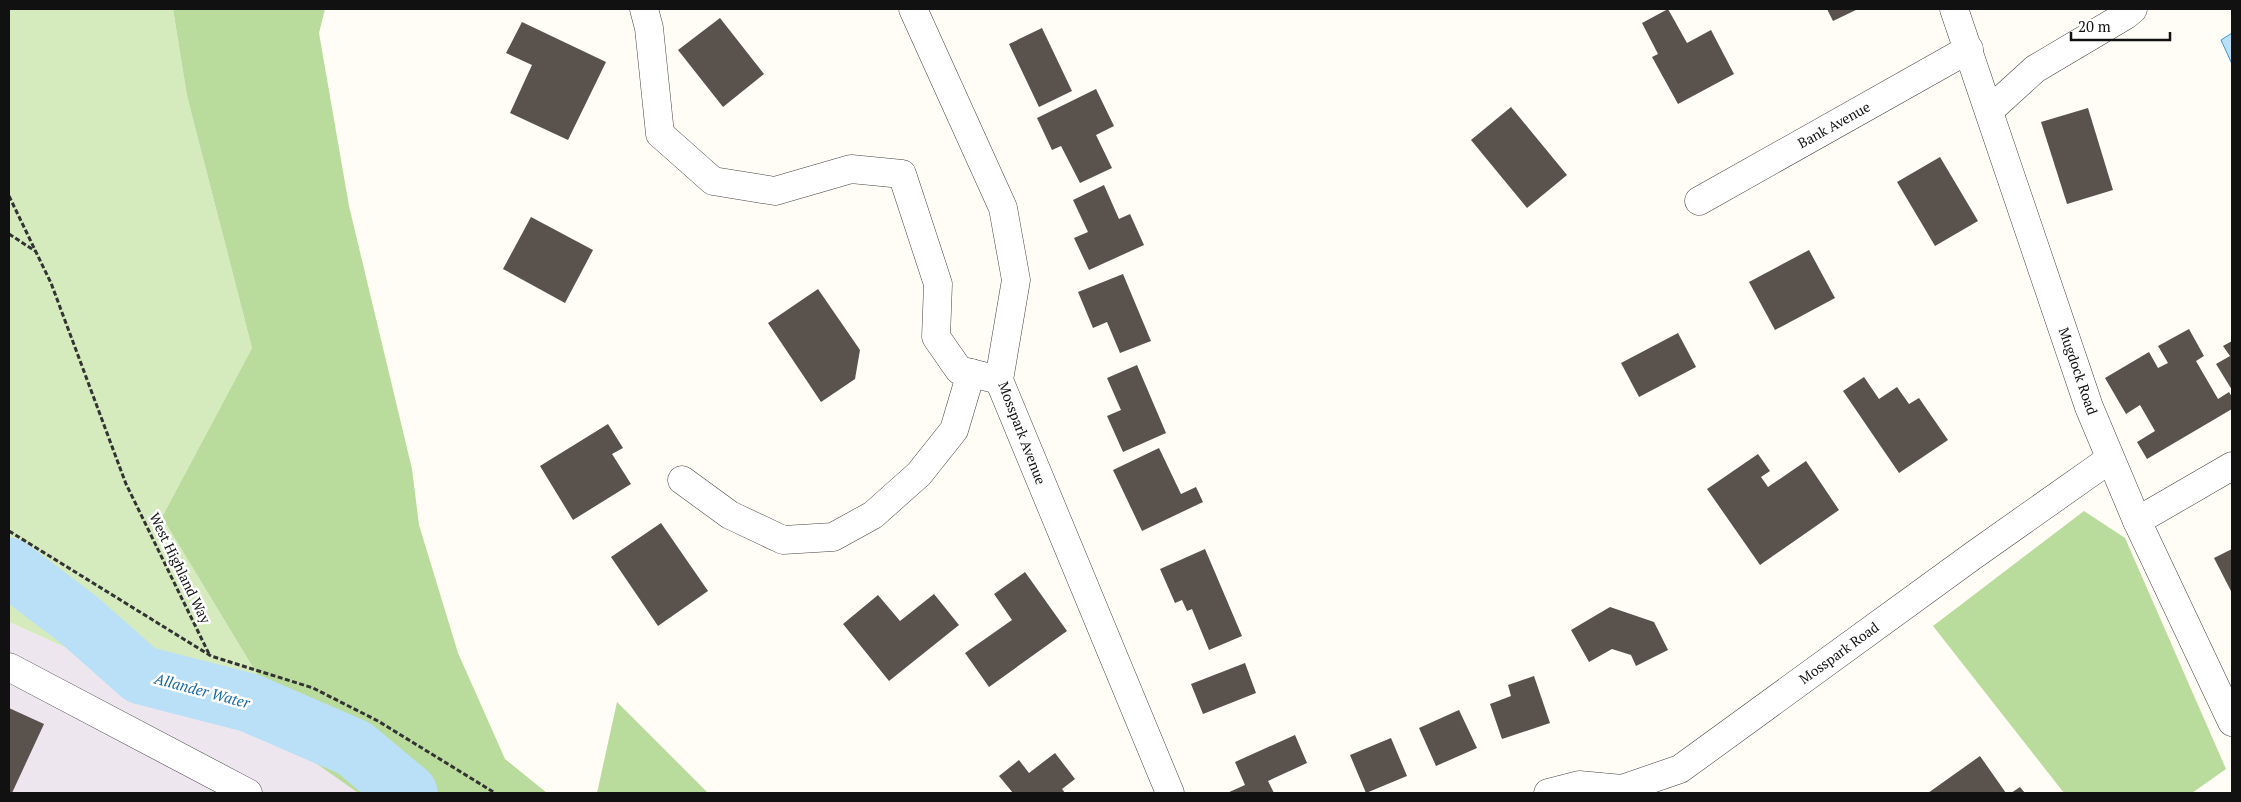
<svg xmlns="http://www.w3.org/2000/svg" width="2241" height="802" font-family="'PT Serif',serif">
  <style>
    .industrial { fill: #eee6ef }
    .green { fill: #d5ebbd }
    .forest { fill: #b9dc9c }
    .water { fill: #b9e0f7; stroke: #3f96cf }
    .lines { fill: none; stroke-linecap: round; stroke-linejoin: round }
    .river { stroke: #b9e0f7; stroke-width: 59 }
    .building { fill: #5a524d }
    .minor-casing { stroke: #444; stroke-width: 29 }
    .path { stroke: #333; stroke-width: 3; stroke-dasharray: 5 2.5; stroke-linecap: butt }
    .minor { stroke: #fff; stroke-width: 28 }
    .labels { text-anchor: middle; stroke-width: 5; stroke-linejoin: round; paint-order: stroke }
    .street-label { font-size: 14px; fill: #111; stroke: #fff }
    .water-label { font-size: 15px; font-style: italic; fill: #1768a6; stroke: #fff }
  </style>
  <rect width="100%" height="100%" fill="#fffdf5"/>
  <polygon class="industrial" points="9,622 307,757 358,793 9,793"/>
  <polygon class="green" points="9,9 173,9 187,96 252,348 162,517 307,757 9,622"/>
  <g class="forest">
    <polygon points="173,9 325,9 319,33 349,206 412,469 419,525 458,653 505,759 547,793 358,793 307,757 162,517 252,348 187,96"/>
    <polygon points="2084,511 2125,538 2226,769 2192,793 2064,793 1933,626"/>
    <polygon points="617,702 708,793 597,793"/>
  </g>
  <polygon class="water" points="2232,33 2232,64 2221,40"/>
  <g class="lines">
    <polyline class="river" points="9,567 79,620 141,675 250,703 354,748 408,793"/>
  </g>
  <g class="building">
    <polygon points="1668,9 1687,43 1711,30 1734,74 1678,104 1652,57 1658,54 1642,23"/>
    <polygon points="1827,9 1858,9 1833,21"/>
    <polygon points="720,18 764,74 723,107 678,50"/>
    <polygon points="522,22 606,62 568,140 510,113 532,65 506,53"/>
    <polygon points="1042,28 1072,91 1039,107 1009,44"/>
    <polygon points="1096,89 1114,126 1096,135 1112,168 1080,183 1061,146 1052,150 1037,118"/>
    <polygon points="1511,107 1567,175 1527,208 1471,140"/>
    <polygon points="2088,108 2113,190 2067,204 2041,122"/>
    <polygon points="1940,157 1978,221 1935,246 1897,182"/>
    <polygon points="1104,185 1119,219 1130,214 1144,245 1089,270 1074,238 1088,232 1073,200"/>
    <polygon points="531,217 593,250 565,303 503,269"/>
    <polygon points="1809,250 1835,298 1775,330 1749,282"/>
    <polygon points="1123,274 1151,341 1120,353 1107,322 1093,328 1078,292"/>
    <polygon points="818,289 860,350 855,379 821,402 768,323"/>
    <polygon points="2189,329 2204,356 2196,361 2218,399 2229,392 2232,397 2232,409 2147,459 2137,442 2155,431 2140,405 2126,414 2105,378 2149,352 2158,368 2168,363 2158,346"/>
    <polygon points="1678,333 1696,367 1639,397 1621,363"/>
    <polygon points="2232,341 2232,390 2216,364 2230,356 2223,346"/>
    <polygon points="1137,365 1166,433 1123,452 1107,416 1121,410 1107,378"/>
    <polygon points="1864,377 1879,399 1897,387 1909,404 1919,398 1948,440 1899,473 1843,391"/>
    <polygon points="608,424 623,448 612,454 631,484 573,520 540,466"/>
    <polygon points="1159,448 1181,494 1196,487 1203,502 1142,531 1113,470"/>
    <polygon points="1758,454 1770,471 1761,477 1768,487 1806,461 1839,510 1760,565 1707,489"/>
    <polygon points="661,523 708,591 658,626 611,557"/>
    <polygon points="1205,549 1242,636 1209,650 1192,609 1187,611 1182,600 1175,603 1160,569"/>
    <polygon points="2232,549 2232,593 2214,558"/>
    <polygon points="1025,572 1067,631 989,687 965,653 1012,620 994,594"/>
    <polygon points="934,594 959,625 889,681 843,624 878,595 900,621"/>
    <polygon points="1610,607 1654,622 1668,650 1636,666 1631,655 1612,649 1589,662 1571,630"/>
    <polygon points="1245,663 1256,693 1203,714 1191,684"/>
    <polygon points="1534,676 1550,723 1502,739 1490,704 1511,696 1508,685"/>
    <polygon points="9,708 44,724 12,793 9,793"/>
    <polygon points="1459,710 1477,748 1436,766 1419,728"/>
    <polygon points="1295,735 1307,763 1268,781 1274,793 1227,793 1245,785 1235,762"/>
    <polygon points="1391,738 1407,776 1366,793 1350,755"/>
    <polygon points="1055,753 1075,779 1062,789 1065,793 1013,793 999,776 1019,760 1029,773"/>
    <polygon points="1980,756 2006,793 1928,793"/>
    <polygon points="2020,787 2025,793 2011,793"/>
  </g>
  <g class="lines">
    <g class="minor-casing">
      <g id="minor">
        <polyline points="644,9 649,28 660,134 713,181 775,191 851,169 902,174 938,284 936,337 959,370 999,380"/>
        <polyline points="913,9 1003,208 1016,280 999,380 1170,793"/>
        <polyline points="1954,9 2089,407 2137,521 2232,722"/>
        <polyline points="1990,110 2035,69 2126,15 2133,9"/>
        <polyline points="1699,201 1969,49"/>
        <polyline points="682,480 730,515 783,540 833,537 873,515 919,474 954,430 971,373"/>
        <polyline points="2137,521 2232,466"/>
        <polyline points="9,667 248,793"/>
        <polyline points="1548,793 1579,785 1622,789 1680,769 1974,555 2110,459"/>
      </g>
    </g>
    <g class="path">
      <polyline points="9,196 51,283 126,484 210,656"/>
      <polyline points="9,234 35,251"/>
      <polyline points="9,531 211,656 313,688 378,721 495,793"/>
    </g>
    <use href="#minor" class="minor"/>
  </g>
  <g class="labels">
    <g class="street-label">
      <text transform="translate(1834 125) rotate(-29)" y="5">Bank Avenue</text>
      <text transform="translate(2078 371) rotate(71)" y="5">Mugdock Road</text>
      <text transform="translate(1022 433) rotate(69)" y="5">Mosspark Avenue</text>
      <text transform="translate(180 568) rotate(64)" y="5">West Highland Way</text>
      <text transform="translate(1839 653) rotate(-36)" y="5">Mosspark Road</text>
    </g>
    <g class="water-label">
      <text transform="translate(202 691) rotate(15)" y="5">Allander Water</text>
    </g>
  </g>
  <rect width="2241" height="802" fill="none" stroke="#111111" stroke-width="20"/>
  <path d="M2071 32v8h99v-8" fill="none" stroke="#111111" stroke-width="2.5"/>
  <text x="2078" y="32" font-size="15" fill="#111111" stroke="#ffffff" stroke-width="4" paint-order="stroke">20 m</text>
</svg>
